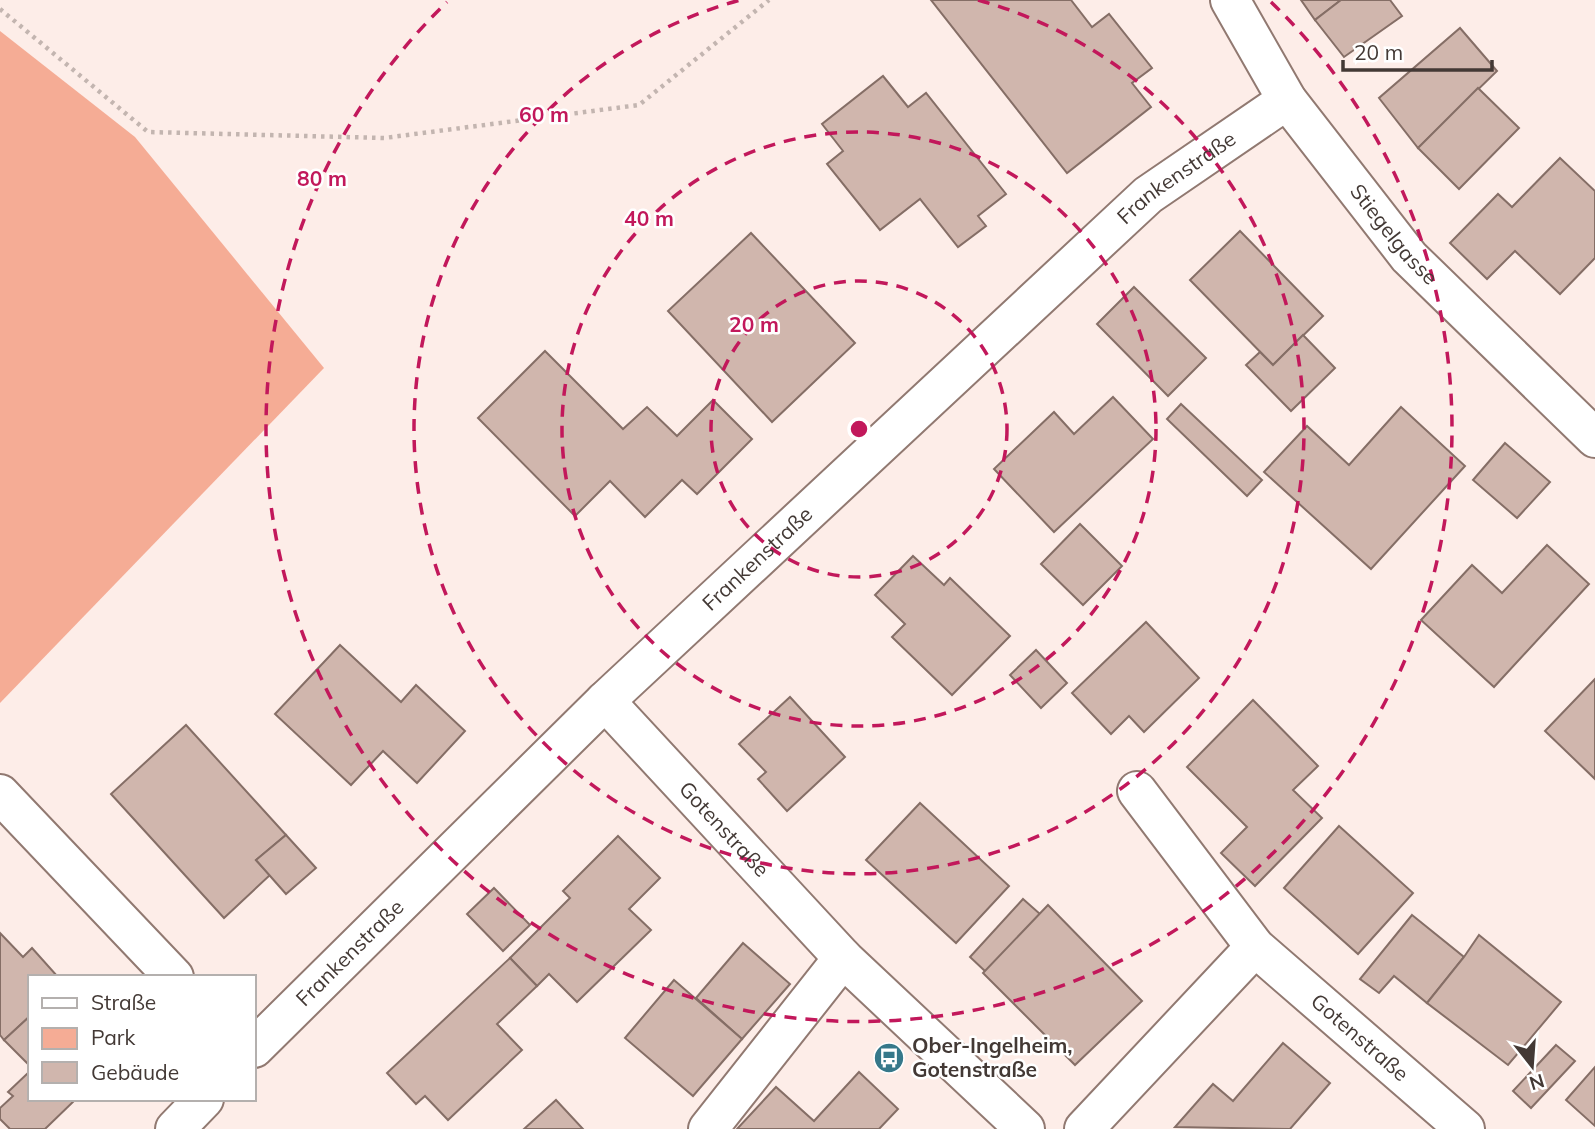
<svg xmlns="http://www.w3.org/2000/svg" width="1595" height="1129" font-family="Mulish,sans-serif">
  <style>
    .green { fill: #f5ac95 }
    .building { fill: #d0b6ad; stroke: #856e66; stroke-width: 2 }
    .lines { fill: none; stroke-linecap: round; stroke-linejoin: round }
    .minor-casing { stroke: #917971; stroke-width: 42 }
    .path { stroke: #c3b5b0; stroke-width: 4.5; stroke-dasharray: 3.5 5; stroke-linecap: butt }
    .minor { stroke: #fff; stroke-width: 38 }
    .ring { fill: none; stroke: #c2185b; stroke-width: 3.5; stroke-dasharray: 12 9 }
    .labels { text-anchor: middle; stroke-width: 5; stroke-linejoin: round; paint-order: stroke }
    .street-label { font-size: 21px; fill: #433935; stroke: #fff }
    .poi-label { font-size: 21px; font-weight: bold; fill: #433935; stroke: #fff; text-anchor: start }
    .centre { fill: #c2185b; stroke: #fff; stroke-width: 3.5 }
    .ring-label { font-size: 21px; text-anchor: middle; font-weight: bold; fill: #c2185b; stroke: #fff; stroke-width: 5; stroke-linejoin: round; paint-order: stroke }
  </style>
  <rect width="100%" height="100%" fill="#fdede8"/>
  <polygon class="green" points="0,31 135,137 324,368 0,703"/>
  <g class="building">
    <polygon points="931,0 1071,0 1092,27 1109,14 1152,68 1132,83 1151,107 1067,173"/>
    <polygon points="1301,0 1341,0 1315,20"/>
    <polygon points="1341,0 1390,0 1402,16 1344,57 1315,20"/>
    <polygon points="1460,28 1497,71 1418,148 1379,98"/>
    <polygon points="883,76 908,107 926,93 1006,194 978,216 986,226 958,247 920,199 880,230 827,164 843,151 822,124"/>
    <polygon points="1478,88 1519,128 1459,189 1418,148"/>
    <polygon points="1560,158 1595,191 1595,258 1560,294 1515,251 1487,279 1450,243 1498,194 1512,207"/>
    <polygon points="1240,231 1323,316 1273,365 1190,280"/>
    <polygon points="751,233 855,343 772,422 668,311"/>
    <polygon points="1134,287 1206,358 1168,396 1097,324"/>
    <polygon points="1303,335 1335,368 1291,411 1246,365 1260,352 1273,365"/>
    <polygon points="545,351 623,429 647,407 677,436 713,400 752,439 697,494 682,480 645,517 610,481 575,516 478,418"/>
    <polygon points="1113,397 1153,439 1054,532 994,469 1054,412 1074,434"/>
    <polygon points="1181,404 1262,480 1247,496 1167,419"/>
    <polygon points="1401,407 1465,466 1371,569 1264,472 1307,426 1349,465"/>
    <polygon points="1505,443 1550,482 1517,518 1473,480"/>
    <polygon points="1080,524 1122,566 1083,605 1041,564"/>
    <polygon points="1547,545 1589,584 1494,687 1421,620 1472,565 1502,593"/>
    <polygon points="913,556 944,585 950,578 1010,636 952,695 892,637 905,624 875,595"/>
    <polygon points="1146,622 1199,678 1144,732 1129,716 1111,734 1072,693"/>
    <polygon points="340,645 401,702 416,685 465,731 417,783 383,751 351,785 275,714"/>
    <polygon points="1036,650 1067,683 1041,708 1010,675"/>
    <polygon points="1595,679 1595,779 1545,731"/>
    <polygon points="790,697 845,757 787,811 758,779 766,772 739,744"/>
    <polygon points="1253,700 1318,766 1293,790 1322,818 1255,886 1221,853 1247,827 1187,767"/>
    <polygon points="186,725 286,835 256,860 270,875 224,918 111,794"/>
    <polygon points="920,803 1009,886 956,943 866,860"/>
    <polygon points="1339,826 1413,893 1358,954 1284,888"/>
    <polygon points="286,835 316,868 286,894 256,860"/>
    <polygon points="618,836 660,878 629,909 651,930 577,1002 549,974 537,986 510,958 570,898 563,891"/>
    <polygon points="494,888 530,925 503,951 467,914"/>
    <polygon points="1023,899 1040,914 986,972 970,957"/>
    <polygon points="1048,905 1142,1001 1075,1065 983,973"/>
    <polygon points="1412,915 1464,957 1427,1003 1394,976 1379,993 1360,979"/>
    <polygon points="0,933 23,957 32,948 58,977 30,977 30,1016 4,1040 0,1035"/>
    <polygon points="1479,935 1561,1002 1508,1065 1427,1003 1464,957"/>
    <polygon points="743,943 790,984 742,1039 696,998"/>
    <polygon points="510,958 537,986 497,1024 522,1050 448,1120 425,1096 416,1104 387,1073"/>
    <polygon points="674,980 742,1039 693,1096 625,1038"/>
    <polygon points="30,1016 30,1066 4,1040"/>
    <polygon points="1283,1043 1330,1083 1290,1129 1175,1127 1213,1084 1233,1101"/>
    <polygon points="1556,1045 1575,1061 1531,1108 1513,1091"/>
    <polygon points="1595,1067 1595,1126 1566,1100"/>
    <polygon points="30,1071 30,1099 76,1099 45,1129 10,1129 0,1119 0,1108 13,1096 8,1092"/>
    <polygon points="859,1072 898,1109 879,1129 737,1129 776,1087 814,1121"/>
    <polygon points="556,1100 583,1129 524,1129"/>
  </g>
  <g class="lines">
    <g class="minor-casing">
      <g id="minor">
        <path id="s1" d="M1230,0L1287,100L1409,257L1595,438"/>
        <path id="s2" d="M605,701L843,958L1025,1129"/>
        <path id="s3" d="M1137,791L1255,947L1465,1129"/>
        <polyline points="0,794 174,977"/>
        <path id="s4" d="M254,1048L605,701L1148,195L1287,100"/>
        <polyline points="175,1129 204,1099"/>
        <polyline points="708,1129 843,958"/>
        <polyline points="1084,1129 1255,947"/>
      </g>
    </g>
    <polyline class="path" points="0,9 148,132 384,138 639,105 769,0"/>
    <use href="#minor" class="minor"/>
  </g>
  <g class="ring">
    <circle cx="859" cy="429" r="148"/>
    <circle cx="859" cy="429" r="297"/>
    <path d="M978 0A445 445 0 1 1 740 0"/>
    <path d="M1271 2A593 593 0 1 1 447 2"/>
  </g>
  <defs>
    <g id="bus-disc" transform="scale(1.575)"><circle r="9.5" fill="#36788a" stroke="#fff"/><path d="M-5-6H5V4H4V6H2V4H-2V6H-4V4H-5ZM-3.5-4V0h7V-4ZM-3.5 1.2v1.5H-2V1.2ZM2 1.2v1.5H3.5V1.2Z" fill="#fff"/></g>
  </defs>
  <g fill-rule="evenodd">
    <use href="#bus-disc" x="889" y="1058"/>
  </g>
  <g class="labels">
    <g class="street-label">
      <text dy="7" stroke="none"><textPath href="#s4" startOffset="1269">Frankenstraße</textPath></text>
      <text dy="7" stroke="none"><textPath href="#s1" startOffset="287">Stiegelgasse</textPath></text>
      <text dy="7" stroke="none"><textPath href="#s4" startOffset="702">Frankenstraße</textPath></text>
      <text dy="7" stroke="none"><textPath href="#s2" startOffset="175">Gotenstraße</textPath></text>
      <text dy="7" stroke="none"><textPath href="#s4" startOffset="135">Frankenstraße</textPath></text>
      <text dy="7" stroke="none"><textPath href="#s3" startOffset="334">Gotenstraße</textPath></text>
    </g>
    <g class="poi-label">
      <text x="912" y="1053">Ober-Ingelheim,<tspan x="912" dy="24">Gotenstraße</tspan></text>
    </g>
  </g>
  <circle cx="859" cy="429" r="10" class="centre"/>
  <g class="ring-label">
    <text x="544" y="122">60 m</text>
    <text x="322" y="186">80 m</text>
    <text x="649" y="226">40 m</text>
    <text x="754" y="332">20 m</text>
  </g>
  <rect x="28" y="975" width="228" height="126" fill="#ffffff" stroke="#b4b0ae" stroke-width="2"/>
  <rect x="42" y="998" width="35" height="10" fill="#ffffff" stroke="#b4b0ae" stroke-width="2"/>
  <text x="91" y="1010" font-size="21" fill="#433935">Straße</text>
  <rect x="42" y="1028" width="35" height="21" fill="#f5ac95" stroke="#b4b0ae" stroke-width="2"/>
  <text x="91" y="1045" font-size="21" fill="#433935">Park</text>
  <rect x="42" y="1062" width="35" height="21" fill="#d0b6ad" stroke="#b4b0ae" stroke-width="2"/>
  <text x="91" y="1080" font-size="21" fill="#433935">Gebäude</text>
  <g transform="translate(1532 1066) rotate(163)" stroke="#ffffff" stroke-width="5" paint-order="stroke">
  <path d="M0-5L12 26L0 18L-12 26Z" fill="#433935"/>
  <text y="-10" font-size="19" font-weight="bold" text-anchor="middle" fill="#433935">N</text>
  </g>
  <path d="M1343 60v10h149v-10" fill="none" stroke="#433935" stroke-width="3.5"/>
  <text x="1354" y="60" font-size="21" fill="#433935" stroke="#ffffff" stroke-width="5" paint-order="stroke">20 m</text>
</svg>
